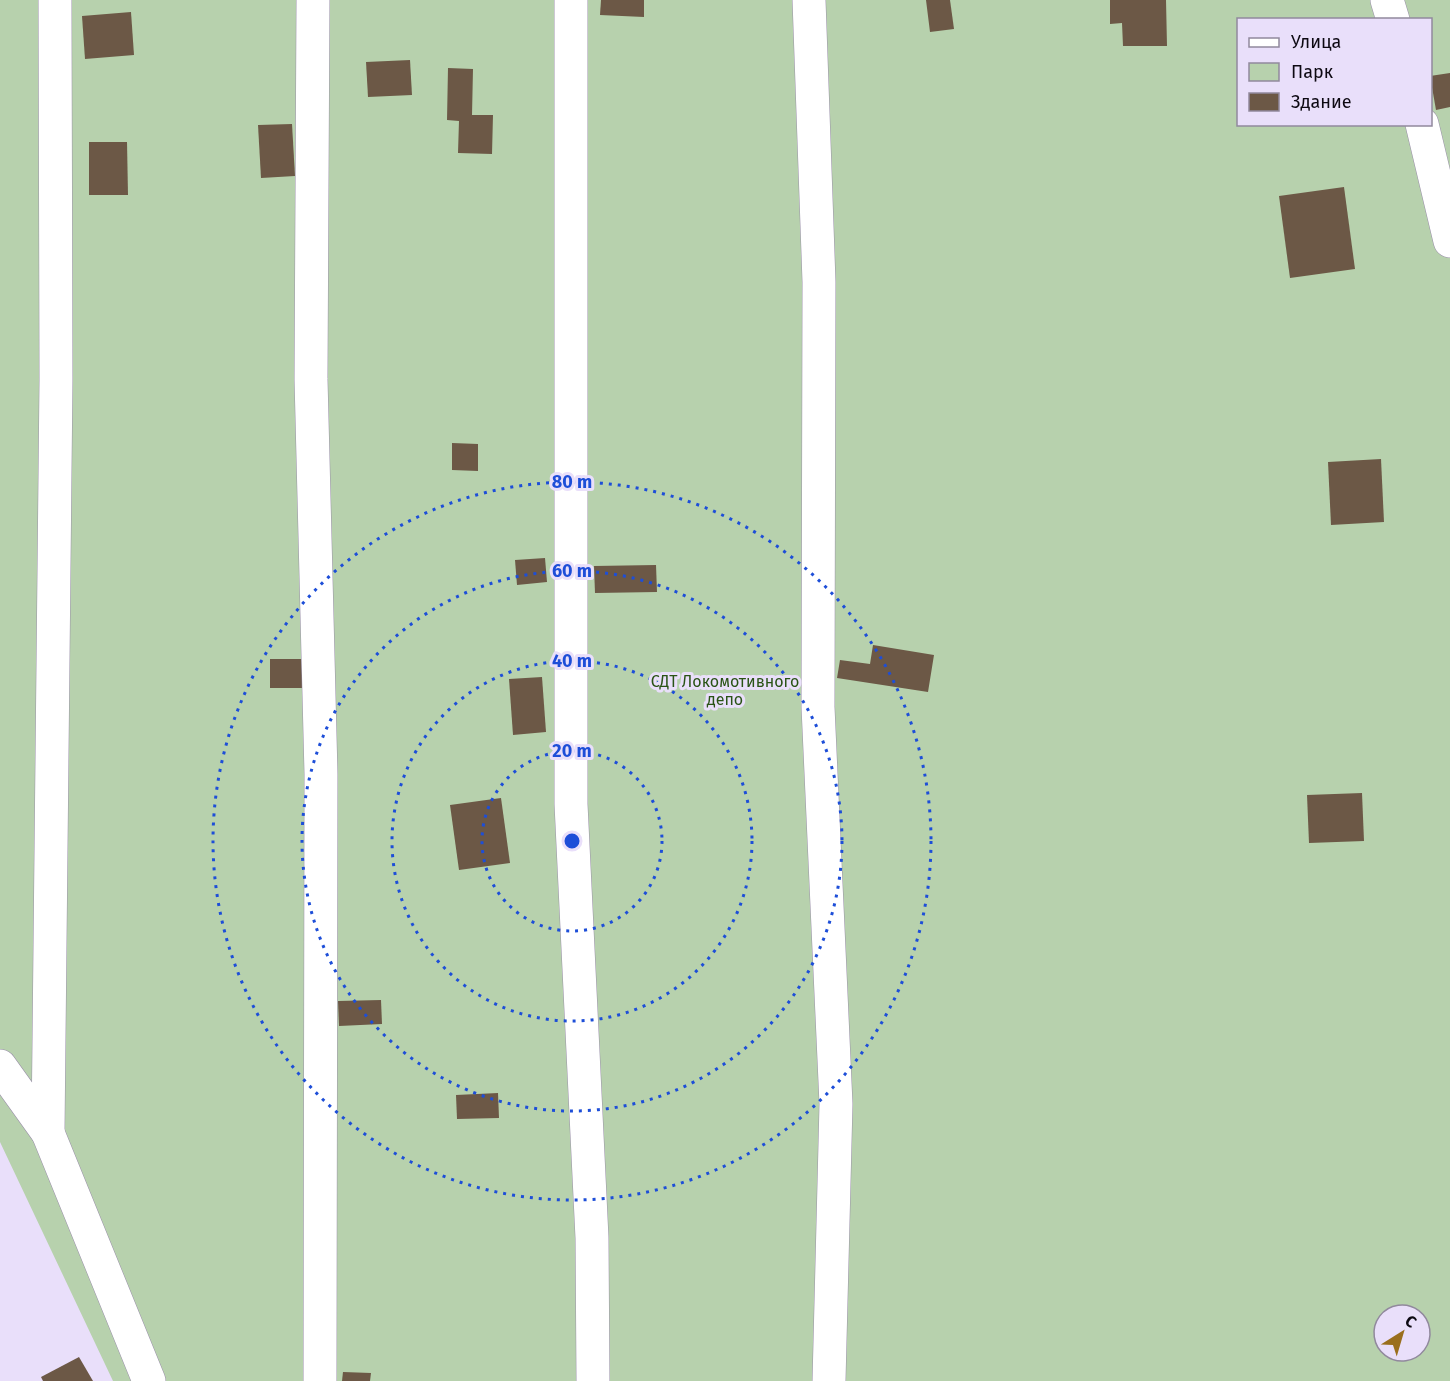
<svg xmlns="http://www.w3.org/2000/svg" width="1450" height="1381" font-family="'Fira Sans',sans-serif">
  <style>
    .green { fill: #b7d1ad; fill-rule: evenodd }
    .building { fill: #6c5846 }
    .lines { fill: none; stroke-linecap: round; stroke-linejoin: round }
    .minor-casing { stroke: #9a90a9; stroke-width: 34 }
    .minor { stroke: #fff; stroke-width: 33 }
    .ring { fill: none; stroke: #1d4ed8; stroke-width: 3; stroke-dasharray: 3 6 }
    .labels { text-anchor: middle; stroke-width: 6; stroke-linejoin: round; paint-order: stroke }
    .park-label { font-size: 16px; fill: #295315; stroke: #e9dffa }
    .centre { fill: #1d4ed8; stroke: #e9dffa; stroke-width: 3 }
    .ring-label { font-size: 18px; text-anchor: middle; font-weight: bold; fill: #1d4ed8; stroke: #e9dffa; stroke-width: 6; stroke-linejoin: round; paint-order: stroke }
  </style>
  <rect width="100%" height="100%" fill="#e9dffa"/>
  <path class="green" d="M0,0H1450V1381H113L0,1142ZM1238,20H1430V124H1238ZM1384,1315H1420V1351H1384Z"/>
  <g class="building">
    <polygon points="601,0 644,0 644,17 600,15"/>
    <polygon points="926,0 950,0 954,29 930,32"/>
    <polygon points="1110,0 1166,0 1167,46 1123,46 1122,23 1110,24"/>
    <polygon points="131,12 134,55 85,59 82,16"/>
    <polygon points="410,60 412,95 368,97 366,62"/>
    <polygon points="448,68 473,69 472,115 493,115 492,154 458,153 459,121 447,120"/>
    <polygon points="1450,73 1450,107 1436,110 1430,76"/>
    <polygon points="292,124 295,176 261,178 258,125"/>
    <polygon points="89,142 127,142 128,195 89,195"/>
    <polygon points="1344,187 1355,269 1290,278 1279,196"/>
    <polygon points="452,443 478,444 478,471 452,470"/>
    <polygon points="1381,459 1384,522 1331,525 1328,462"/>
    <polygon points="545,558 547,582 517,585 515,560"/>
    <polygon points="656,565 657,592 595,593 594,566"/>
    <polygon points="873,645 934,655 928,692 837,678 840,660 870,664"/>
    <rect x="270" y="659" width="32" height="29"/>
    <polygon points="542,677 546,732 513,735 509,679"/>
    <polygon points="1362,793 1364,841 1309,843 1307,795"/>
    <polygon points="501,798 510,863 459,870 450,805"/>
    <polygon points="381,1000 382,1024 339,1026 338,1001"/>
    <polygon points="498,1093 499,1118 457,1119 456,1095"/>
    <polygon points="79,1357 93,1381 43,1381 41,1377"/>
    <polygon points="343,1372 371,1373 370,1381 342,1381"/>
  </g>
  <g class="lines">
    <g class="minor-casing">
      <g id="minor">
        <polyline points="313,0 311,379 321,774 320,1381"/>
        <polyline points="571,0 571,804 592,1238 593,1381"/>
        <polyline points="809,0 819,282 818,707 836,1104 829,1381"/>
        <polyline points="1387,0 1393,20"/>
        <polyline points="1422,124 1450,241"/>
        <polyline points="0,1066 48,1133 149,1381"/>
        <polyline points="48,1133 56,380 55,0"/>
      </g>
    </g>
    <use href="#minor" class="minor"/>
  </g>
  <g class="ring">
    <circle cx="572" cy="841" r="90"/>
    <circle cx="572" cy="841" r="180"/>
    <circle cx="572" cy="841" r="270"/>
    <circle cx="572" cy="841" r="359"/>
  </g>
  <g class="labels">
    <g class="park-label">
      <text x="725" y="687">СДТ Локомотивного<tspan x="725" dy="18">депо</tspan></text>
    </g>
  </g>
  <circle cx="572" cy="841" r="9" class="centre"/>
  <g class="ring-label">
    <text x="572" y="488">80 m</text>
    <text x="572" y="577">60 m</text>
    <text x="572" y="667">40 m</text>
    <text x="572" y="757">20 m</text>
  </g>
  <rect x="1237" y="18" width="195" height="108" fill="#e9dffa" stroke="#91899d" stroke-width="1.5"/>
  <rect x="1249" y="38" width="30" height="9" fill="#ffffff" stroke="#91899d" stroke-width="1.5"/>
  <text x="1291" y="48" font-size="18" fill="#0d0912">Улица</text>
  <rect x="1249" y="63" width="30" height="18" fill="#b7d1ad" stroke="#91899d" stroke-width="1.5"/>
  <text x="1291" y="78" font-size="18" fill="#0d0912">Парк</text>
  <rect x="1249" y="93" width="30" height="18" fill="#6c5846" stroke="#91899d" stroke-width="1.5"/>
  <text x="1291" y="108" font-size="18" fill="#0d0912">Здание</text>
  <g transform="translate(1402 1333) rotate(37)"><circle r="28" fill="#e9dffa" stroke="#91899d" stroke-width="1.5"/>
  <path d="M0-4.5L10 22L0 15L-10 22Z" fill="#9a6f1d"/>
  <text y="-9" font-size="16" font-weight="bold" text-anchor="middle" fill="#0d0912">С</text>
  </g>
</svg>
